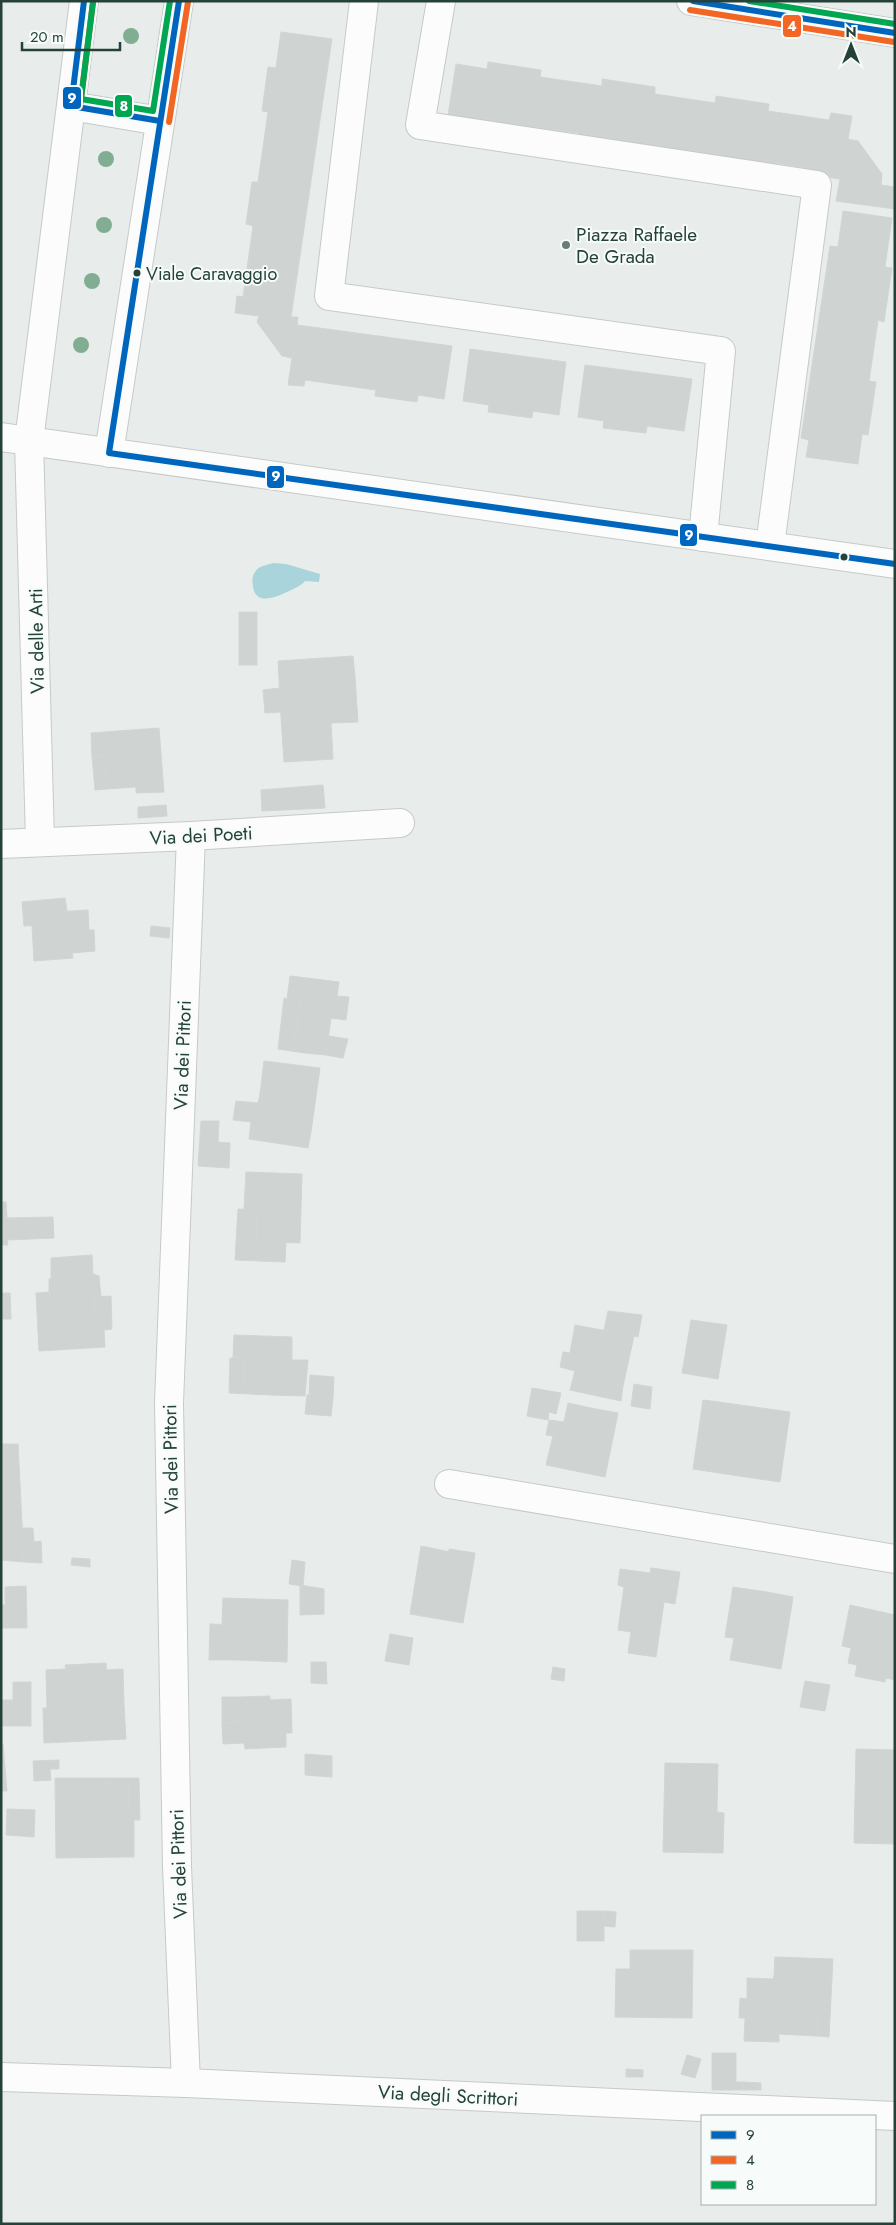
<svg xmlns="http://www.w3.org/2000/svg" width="896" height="2225" font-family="Jost,sans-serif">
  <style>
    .water { fill: #a9d4db }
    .building { fill: #cfd4d2; stroke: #d1d6d4 }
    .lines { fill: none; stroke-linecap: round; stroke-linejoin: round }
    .minor-casing { stroke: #c5cac8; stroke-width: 30 }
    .minor { stroke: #fcfcfc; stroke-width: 28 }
    .bus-1-casing { stroke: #f7fbf9; stroke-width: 10 }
    .bus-2-casing { stroke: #f7fbf9; stroke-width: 10 }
    .bus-3-casing { stroke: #f7fbf9; stroke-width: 10 }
    .bus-1 { stroke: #0065bd; stroke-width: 6 }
    .bus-2 { stroke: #f26522; stroke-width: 6 }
    .bus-3 { stroke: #00a651; stroke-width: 6 }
    .tree { fill: #81ae93 }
    .poi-dot { fill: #697e78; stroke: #f7fbf9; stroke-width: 2 }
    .bus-dot { fill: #24423a; stroke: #f7fbf9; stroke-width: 2 }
    .labels { text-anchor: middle; stroke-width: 4; stroke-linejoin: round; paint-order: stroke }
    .bus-label { font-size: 18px; fill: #24423a; stroke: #f7fbf9; text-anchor: start }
    .poi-label { font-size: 19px; fill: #24423a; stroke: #f7fbf9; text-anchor: start }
    .street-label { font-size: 19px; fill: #24423a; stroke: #f7fbf9 }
    .line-badge { stroke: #f7fbf9; stroke-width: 2 }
    .badge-label { font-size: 14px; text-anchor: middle; font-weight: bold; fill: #fff }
  </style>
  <rect width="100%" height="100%" fill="#e8edeb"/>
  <path class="water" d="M273,563L286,564L320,574L319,582L305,581C301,586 295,588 289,591C277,597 256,606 253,587C252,582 252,576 255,572C258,566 267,565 273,563Z"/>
  <g class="building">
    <polygon points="281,32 332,39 291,317 298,317 297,325 452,346 444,399 418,395 417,402 375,396 376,390 305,380 304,386 288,385 292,358 282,356 257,322 259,316 235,313 237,296 243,297 253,226 246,224 252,182 258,182 268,112 262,111 268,67 276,68"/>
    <polygon points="488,62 541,70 540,77 602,86 602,79 655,87 655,94 715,103 716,96 769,104 768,111 829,120 831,113 852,116 848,139 858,141 882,174 881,185 895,187 895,209 836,201 840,179 806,174 807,168 776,163 775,172 578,142 579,133 545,129 544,136 447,122 456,64 487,69"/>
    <polygon points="843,211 892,218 885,267 892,268 884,322 878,320 869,381 876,382 868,435 862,434 858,464 806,457 809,440 801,438 830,246 838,247"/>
    <polygon points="470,349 566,362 559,415 533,411 532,418 488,412 489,405 463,401"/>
    <polygon points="585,365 692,379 684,431 647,426 646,433 603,428 604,421 578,417"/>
    <rect x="239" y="612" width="18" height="53"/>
    <polygon points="353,656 355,677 296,680 298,716 281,717 278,661"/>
    <polygon points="355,677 358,722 331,723 333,759 284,762 281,717 298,716 296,680"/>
    <polygon points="280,688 281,712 265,713 263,690"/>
    <polygon points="159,728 164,792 136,793 136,787 107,789 105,756 92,756 91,733"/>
    <polygon points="92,756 105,756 107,789 95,790"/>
    <polygon points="323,785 325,808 262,811 261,790"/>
    <polygon points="166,805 167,816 138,818 138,807"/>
    <polygon points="65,898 67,911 40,913 41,925 24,926 22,902"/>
    <polygon points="88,910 89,930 94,930 95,951 72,953 73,958 34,961 32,926 41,925 40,913"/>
    <polygon points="151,926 170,928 169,938 150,936"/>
    <polygon points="290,976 339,982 337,996 349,997 346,1020 331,1018 326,1055 305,1053 307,1040 295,1038 300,1001 287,999"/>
    <polygon points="284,998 300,1001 295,1038 307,1040 305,1053 278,1049"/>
    <polygon points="329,1036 348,1039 343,1058 326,1055"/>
    <polygon points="264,1061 320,1068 311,1132 267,1126 271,1096 260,1094"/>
    <polygon points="260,1094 271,1096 267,1126 311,1132 308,1148 249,1139 251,1122 233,1120 236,1101 258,1103"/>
    <polygon points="201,1121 219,1121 218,1142 230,1143 229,1168 198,1166"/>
    <polygon points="246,1172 302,1174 300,1243 256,1241 256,1210 244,1209"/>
    <polygon points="1,1202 6,1202 7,1218 53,1217 54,1238 7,1240 8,1245 1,1245"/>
    <polygon points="238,1209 256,1210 256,1241 286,1242 285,1262 235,1260"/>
    <polygon points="92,1255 93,1274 99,1276 101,1297 94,1297 94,1318 87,1319 88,1348 56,1350 54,1320 51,1320 49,1292 49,1279 51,1279 51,1258"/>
    <polygon points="49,1292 51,1320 54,1320 56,1350 39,1351 36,1293"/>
    <polygon points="1,1293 10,1293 11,1319 1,1319"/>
    <polygon points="111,1296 112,1329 104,1330 105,1347 88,1348 87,1319 94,1318 94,1297"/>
    <polygon points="608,1311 642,1315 638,1337 604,1330"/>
    <polygon points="691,1320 727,1325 718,1379 682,1373"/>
    <polygon points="575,1325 634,1336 623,1386 596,1380 593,1395 570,1390 575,1371 560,1367 563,1352 570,1353"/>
    <polygon points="234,1335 292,1337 292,1360 308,1360 305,1396 270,1395 270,1388 244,1387 244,1358 233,1358"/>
    <polygon points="230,1358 244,1358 244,1387 270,1388 270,1395 229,1393"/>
    <polygon points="310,1375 334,1377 333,1398 309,1396"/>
    <polygon points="596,1380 623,1386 621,1401 593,1395"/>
    <polygon points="634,1384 652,1387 650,1409 631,1406"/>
    <polygon points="532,1388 561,1393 556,1414 549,1412 548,1420 527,1416"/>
    <polygon points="307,1395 333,1398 331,1416 305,1414"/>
    <polygon points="703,1400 719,1402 711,1456 741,1461 739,1476 693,1469"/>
    <polygon points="719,1402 790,1412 780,1482 739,1476 741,1461 711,1456"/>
    <polygon points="568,1403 591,1408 587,1422 615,1428 605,1477 546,1465 553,1436 546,1435 549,1420 564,1422"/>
    <polygon points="591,1408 618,1413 615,1428 587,1422"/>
    <polygon points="1,1444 18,1444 19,1464 1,1464"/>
    <polygon points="1,1464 19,1464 24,1562 1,1560"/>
    <polygon points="22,1528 33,1528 34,1542 41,1541 42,1563 24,1562"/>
    <polygon points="421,1546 450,1552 448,1562 473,1566 463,1623 410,1614"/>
    <polygon points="449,1549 475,1553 473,1566 448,1562"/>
    <polygon points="72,1558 90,1559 90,1567 71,1565"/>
    <polygon points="292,1560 305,1562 303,1586 289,1584"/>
    <polygon points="651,1568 680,1572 678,1585 649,1582"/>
    <polygon points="620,1569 650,1573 649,1582 678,1585 675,1604 664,1602 656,1657 628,1653 631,1632 618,1630 624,1587 618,1585"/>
    <polygon points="300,1585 324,1589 324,1614 300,1615"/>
    <polygon points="26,1586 27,1628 1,1628 1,1605 5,1605 5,1587"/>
    <polygon points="733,1587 767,1592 764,1612 790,1616 781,1669 730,1660 734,1638 725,1637"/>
    <polygon points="767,1592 793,1597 790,1616 764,1612"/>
    <polygon points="223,1598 288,1600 287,1662 236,1660 237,1625 222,1624"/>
    <polygon points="850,1605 895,1615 895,1680 886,1678 885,1682 855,1676 857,1665 848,1663 851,1648 842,1646"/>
    <polygon points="210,1624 237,1625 236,1660 209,1660"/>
    <polygon points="390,1634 413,1638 409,1665 385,1661"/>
    <polygon points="311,1662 326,1662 327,1684 311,1683"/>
    <polygon points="106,1663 108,1706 124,1705 126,1739 44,1743 43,1708 47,1708 46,1670 66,1669 65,1665"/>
    <polygon points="553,1667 565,1669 564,1681 551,1679"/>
    <polygon points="123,1669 124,1705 108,1706 106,1670"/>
    <polygon points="805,1681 830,1685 825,1711 800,1707"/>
    <polygon points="13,1682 31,1682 31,1726 1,1726 1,1700 13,1700"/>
    <polygon points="270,1696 270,1700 291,1699 292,1733 286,1733 286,1747 245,1749 244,1743 223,1744 222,1722 240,1722 239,1697"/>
    <polygon points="222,1697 239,1697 240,1722 222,1722"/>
    <polygon points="1,1744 3,1744 7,1791 2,1791 1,1802"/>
    <polygon points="856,1749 894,1750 895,1844 854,1843"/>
    <polygon points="894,1750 895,1750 895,1773 893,1772"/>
    <polygon points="305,1754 332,1756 332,1777 305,1775"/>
    <polygon points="59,1760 59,1769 50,1769 51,1780 34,1781 33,1761"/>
    <polygon points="665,1763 718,1764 717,1812 724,1813 723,1853 663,1852"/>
    <polygon points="55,1778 106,1778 106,1785 129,1784 129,1808 123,1808 124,1857 56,1858"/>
    <polygon points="106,1778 139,1778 140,1820 134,1820 134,1857 124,1857 123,1808 129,1808 129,1784 106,1785"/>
    <polygon points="7,1809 35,1810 34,1837 6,1835"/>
    <rect x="577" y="1911" width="27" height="30"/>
    <polygon points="604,1911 616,1912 615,1927 604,1926"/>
    <polygon points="630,1950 693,1950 692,2018 615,2017 616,1969 630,1969"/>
    <polygon points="775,1957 833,1959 829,2037 817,2036 818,2014 809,2014 810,1977 774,1976"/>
    <polygon points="774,1976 810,1977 809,2014 818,2014 817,2036 779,2034 779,2042 744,2041 745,2018 739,2018 740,1998 747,1999 747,1978 773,1979"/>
    <polygon points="712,2053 736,2053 736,2082 743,2082 743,2090 712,2090"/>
    <polygon points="687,2055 701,2059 695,2078 681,2074"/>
    <polygon points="626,2069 643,2070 643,2077 626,2077"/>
    <polygon points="743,2082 761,2083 761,2090 743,2090"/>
  </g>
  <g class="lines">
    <g class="minor-casing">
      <g id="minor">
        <polyline points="364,1 329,296 721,351 703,537"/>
        <polyline points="441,1 420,125 817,185 770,546"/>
        <polyline points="691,1 895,33"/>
        <polyline points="71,106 160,121"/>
        <polyline points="1,437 895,564"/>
        <polyline points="109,453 179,1"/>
        <polyline points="40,841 29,441 84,1"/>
        <polyline points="1,844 191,836 400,823"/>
        <polyline points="449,1484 895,1559"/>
        <polyline points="1,2077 186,2083 895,2116"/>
        <polyline points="186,2083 177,1866 169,1403 191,836"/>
      </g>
    </g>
    <use href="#minor" class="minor"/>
    <g class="bus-1-casing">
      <g id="bus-1">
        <polyline points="84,1 71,106 160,121"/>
        <polyline points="179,1 109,453 895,564"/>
        <polyline points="693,1 895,33"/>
      </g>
    </g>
    <g class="bus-2-casing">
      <g id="bus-2">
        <polyline points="690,10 894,42"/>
        <polyline points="80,107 93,2"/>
        <polyline points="169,122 188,2"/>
      </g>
    </g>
    <g class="bus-3-casing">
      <g id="bus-3">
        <polyline points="749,1 895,24"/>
        <polyline points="93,2 81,99 153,111 170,1"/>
      </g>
    </g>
    <use href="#bus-1" class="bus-1"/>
    <use href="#bus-2" class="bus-2"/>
    <use href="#bus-3" class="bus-3"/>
  </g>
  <g class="tree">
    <circle cx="131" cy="36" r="8"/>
    <circle cx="106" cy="159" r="8"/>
    <circle cx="104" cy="225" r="8"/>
    <circle cx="92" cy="281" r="8"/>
    <circle cx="81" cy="345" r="8"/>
  </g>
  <circle class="poi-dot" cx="566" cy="245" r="5"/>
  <g class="bus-dot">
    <circle cx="137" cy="273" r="4.5"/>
    <circle cx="844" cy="557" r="4.5"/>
  </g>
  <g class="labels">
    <g class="bus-label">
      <text x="146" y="280">Viale Caravaggio</text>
    </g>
    <g class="poi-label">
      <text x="576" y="241">Piazza Raffaele<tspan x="576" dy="22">De Grada</tspan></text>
    </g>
    <g class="street-label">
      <text transform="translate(36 641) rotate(-91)" y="7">Via delle Arti</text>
      <text transform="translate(201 835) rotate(-3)" y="7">Via dei Poeti</text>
      <text transform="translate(182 1055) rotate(-88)" y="7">Via dei Pittori</text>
      <text transform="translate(170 1459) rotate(-91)" y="7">Via dei Pittori</text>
      <text transform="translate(178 1864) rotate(-92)" y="7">Via dei Pittori</text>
      <text transform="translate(448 2095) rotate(3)" y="7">Via degli Scrittori</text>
    </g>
  </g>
  <g class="line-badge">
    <rect x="782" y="14" width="20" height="24" rx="5" fill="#f26522"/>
    <rect x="62" y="86" width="20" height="24" rx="5" fill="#0065bd"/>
    <rect x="114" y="94" width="19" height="24" rx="5" fill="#00a651"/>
    <rect x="266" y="465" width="19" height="24" rx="5" fill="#0065bd"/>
    <rect x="679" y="523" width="19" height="24" rx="5" fill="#0065bd"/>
  </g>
  <g class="badge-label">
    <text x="792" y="31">4</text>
    <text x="72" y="103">9</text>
    <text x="124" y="111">8</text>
    <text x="276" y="481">9</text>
    <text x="689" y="540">9</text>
  </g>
  <rect width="896" height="2225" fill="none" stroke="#24423a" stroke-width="5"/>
  <rect x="701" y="2115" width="175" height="90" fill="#f7fbf9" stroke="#a3b1ad"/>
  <rect x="711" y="2131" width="25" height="8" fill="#0065bd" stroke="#a3b1ad"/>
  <text x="746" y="2140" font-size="15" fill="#24423a">9</text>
  <rect x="711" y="2156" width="25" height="8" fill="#f26522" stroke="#a3b1ad"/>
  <text x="746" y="2165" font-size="15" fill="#24423a">4</text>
  <rect x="711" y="2181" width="25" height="8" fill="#00a651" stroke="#a3b1ad"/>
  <text x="746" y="2190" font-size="15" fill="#24423a">8</text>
  <g transform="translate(851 45)" stroke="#f7fbf9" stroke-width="4" paint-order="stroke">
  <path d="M0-4L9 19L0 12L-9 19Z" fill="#24423a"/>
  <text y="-8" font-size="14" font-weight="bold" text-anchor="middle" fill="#24423a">N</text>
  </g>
  <path d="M22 42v8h98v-8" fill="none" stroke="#24423a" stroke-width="2.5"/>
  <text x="30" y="42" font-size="15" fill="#24423a" stroke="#f7fbf9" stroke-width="4" paint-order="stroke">20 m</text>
</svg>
